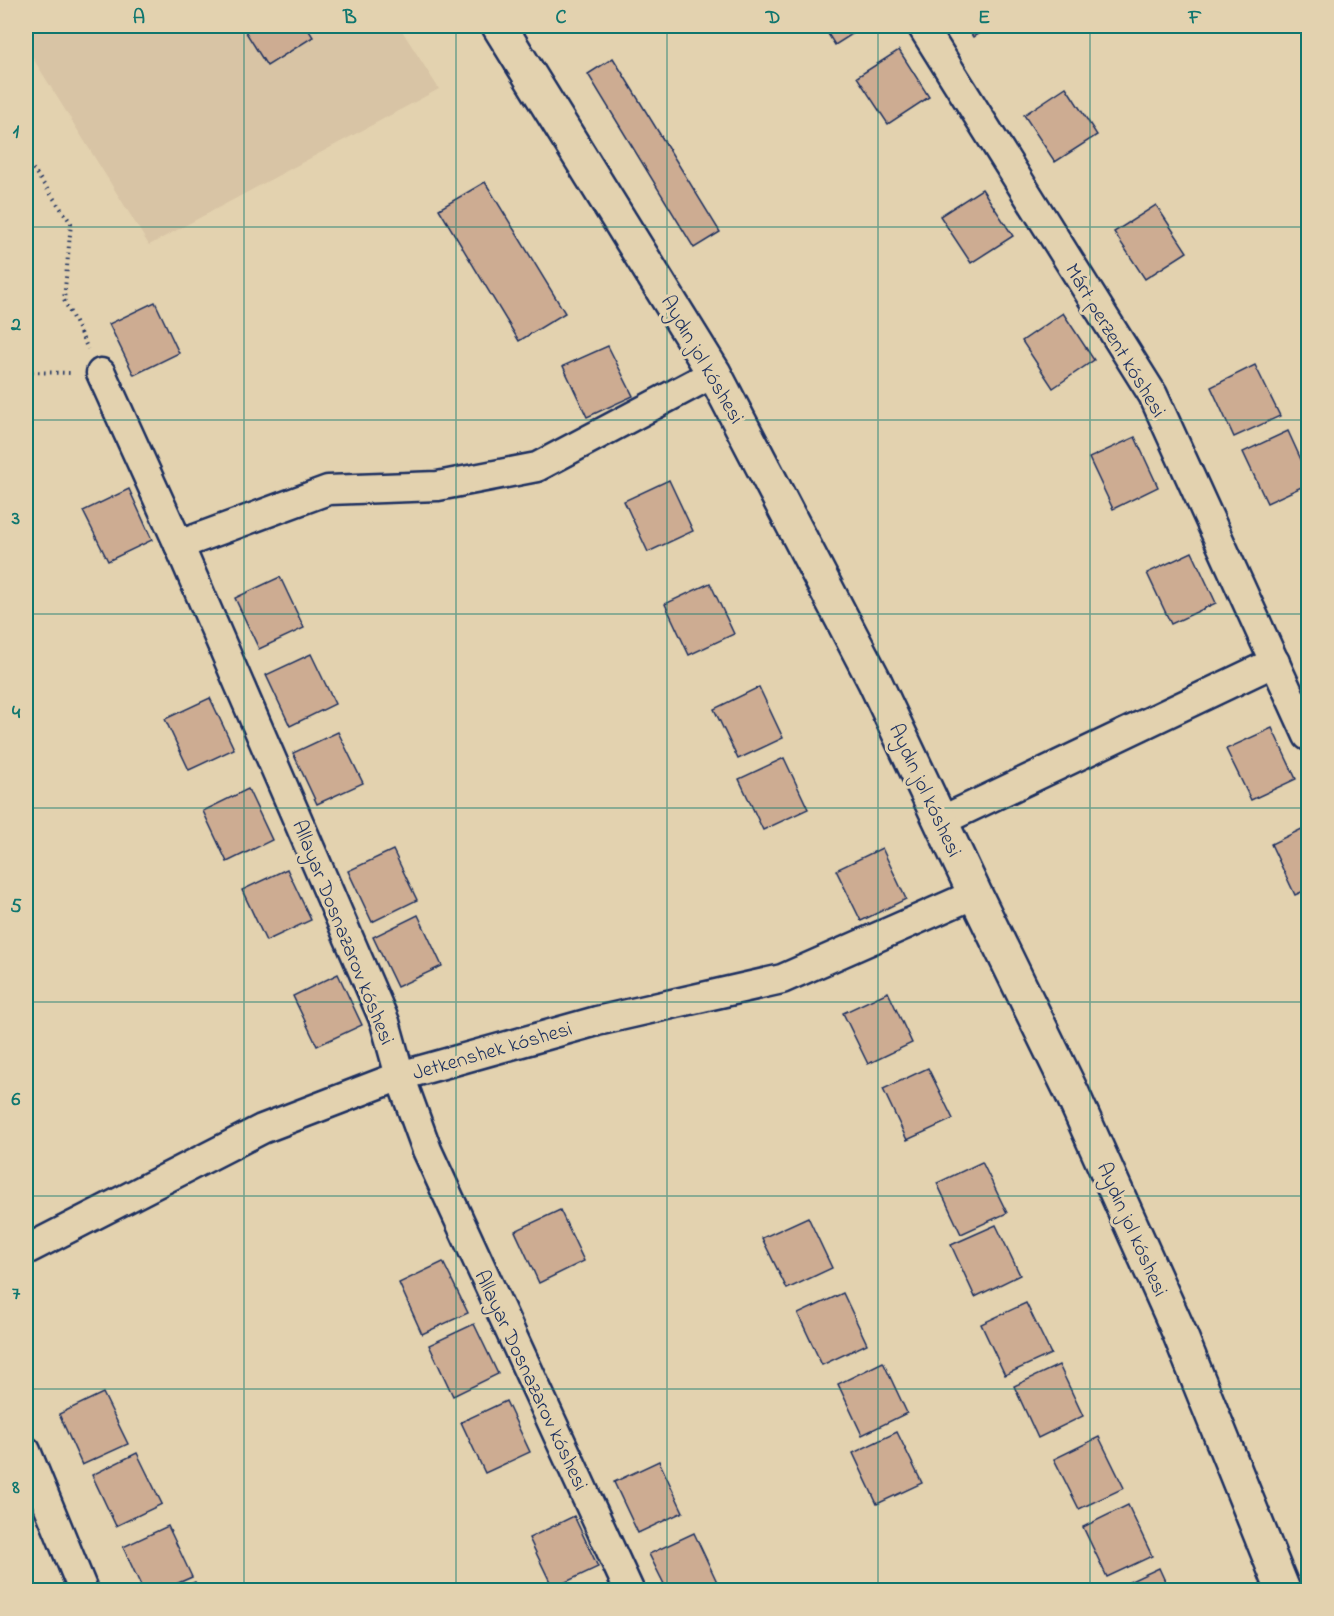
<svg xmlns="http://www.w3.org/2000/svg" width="1334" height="1616" font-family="'Indie Flower',sans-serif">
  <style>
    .built { fill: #d8c4a5 }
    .building { fill: #cdac92; stroke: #1b2f5e; stroke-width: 1.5 }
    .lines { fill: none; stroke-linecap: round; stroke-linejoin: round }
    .street-casing { stroke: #1b2f5e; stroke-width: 33 }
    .secondary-casing { stroke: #1b2f5e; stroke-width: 38 }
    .path { stroke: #1b2f5e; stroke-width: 4; stroke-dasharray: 1.5 4.5; stroke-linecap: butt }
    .street { stroke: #e3d2af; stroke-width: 28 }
    .secondary { stroke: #e3d2af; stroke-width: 33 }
    .grid { fill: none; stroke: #0f766e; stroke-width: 1.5; stroke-opacity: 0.55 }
    .labels { text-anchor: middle; stroke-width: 6; stroke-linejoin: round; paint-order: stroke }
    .street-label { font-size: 21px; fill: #1b2f5e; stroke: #e3d2af }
    .neatline { fill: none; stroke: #0f766e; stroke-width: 2 }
    .grid-label { font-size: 20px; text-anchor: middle; font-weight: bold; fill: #0f766e }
  </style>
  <rect width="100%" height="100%" fill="#e3d2af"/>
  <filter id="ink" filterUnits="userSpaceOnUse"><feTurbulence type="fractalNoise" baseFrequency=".0167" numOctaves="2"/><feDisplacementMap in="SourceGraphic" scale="12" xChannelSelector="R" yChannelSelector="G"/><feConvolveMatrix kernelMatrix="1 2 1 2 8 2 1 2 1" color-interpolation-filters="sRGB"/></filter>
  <g filter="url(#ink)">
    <polygon class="built" points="26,26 399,26 439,89 149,245 26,47"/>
    <g class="building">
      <polygon points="242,26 306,26 313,37 267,66"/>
      <polygon points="823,26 865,26 835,45"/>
      <polygon points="966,26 991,26 973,37"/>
      <polygon points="899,50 929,97 888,124 857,77"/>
      <polygon points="613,58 720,232 694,248 588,74"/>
      <polygon points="1066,87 1097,135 1055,162 1024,115"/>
      <polygon points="485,182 565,313 519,341 439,209"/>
      <polygon points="982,189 1013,236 971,263 940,216"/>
      <polygon points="1156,205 1187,252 1145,279 1114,232"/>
      <polygon points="155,302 179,353 134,375 109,324"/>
      <polygon points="1063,313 1094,360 1053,388 1022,341"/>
      <polygon points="608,346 633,396 587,417 563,366"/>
      <polygon points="1255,365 1280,416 1234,437 1211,387"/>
      <polygon points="1288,431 1308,475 1308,484 1267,503 1243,452"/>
      <polygon points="1135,437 1158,487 1113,509 1089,458"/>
      <polygon points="669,480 693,531 648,552 624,501"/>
      <polygon points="129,489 152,540 108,561 83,511"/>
      <polygon points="1192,552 1216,603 1171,624 1147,573"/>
      <polygon points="280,577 304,628 259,649 235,598"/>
      <polygon points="710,583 734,634 689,655 665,604"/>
      <polygon points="311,654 335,704 290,726 266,675"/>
      <polygon points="759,687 783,738 738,759 714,709"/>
      <polygon points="210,698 234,749 189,770 165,719"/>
      <polygon points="1272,728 1296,779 1251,800 1226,749"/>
      <polygon points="338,732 363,783 317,804 293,753"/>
      <polygon points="784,758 808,809 763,830 739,779"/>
      <polygon points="248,789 272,840 227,862 203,811"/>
      <polygon points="1308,826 1308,889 1295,895 1271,844"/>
      <polygon points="882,848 906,899 861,921 836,870"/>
      <polygon points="393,850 417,900 372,922 348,871"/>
      <polygon points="287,869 311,920 266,941 242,890"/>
      <polygon points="418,915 442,966 397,987 373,937"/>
      <polygon points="338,974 362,1025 317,1046 293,996"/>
      <polygon points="888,992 912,1043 868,1064 843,1013"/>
      <polygon points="928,1068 953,1119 907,1140 883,1089"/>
      <polygon points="982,1162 1007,1213 961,1234 937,1183"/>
      <polygon points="560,1210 584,1261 539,1283 515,1231"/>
      <polygon points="808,1217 832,1268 787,1289 762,1238"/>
      <polygon points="996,1225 1020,1275 975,1297 951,1245"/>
      <polygon points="443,1262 468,1313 422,1334 399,1283"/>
      <polygon points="843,1293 867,1344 822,1365 798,1314"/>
      <polygon points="1026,1303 1051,1354 1005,1375 981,1324"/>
      <polygon points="474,1324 498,1374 453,1396 429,1345"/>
      <polygon points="883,1362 907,1413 862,1435 838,1384"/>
      <polygon points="1059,1365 1083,1416 1038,1438 1014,1386"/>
      <polygon points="103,1393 128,1444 82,1465 59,1414"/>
      <polygon points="506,1401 530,1452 485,1473 461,1422"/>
      <polygon points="897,1432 922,1483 877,1504 853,1453"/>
      <polygon points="1099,1437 1124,1488 1079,1509 1054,1459"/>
      <polygon points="137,1453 162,1504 116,1526 92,1475"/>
      <polygon points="659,1461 683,1512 638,1533 614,1482"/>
      <polygon points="1128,1505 1152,1556 1107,1577 1083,1527"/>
      <polygon points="574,1516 598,1567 553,1588 529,1538"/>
      <polygon points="168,1526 192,1577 162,1590 143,1590 123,1547"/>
      <polygon points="694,1533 718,1584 704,1590 667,1590 649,1554"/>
      <polygon points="1159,1568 1169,1590 1114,1590 1114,1589"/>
      <polygon points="195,1582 199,1590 176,1590"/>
    </g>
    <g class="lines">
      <g class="street-casing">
        <g id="street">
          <polyline points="922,26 1153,395 1308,736"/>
          <polyline points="101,373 179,545 385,1022 400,1076 427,1150 629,1590"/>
          <polyline points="179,545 328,490 438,486 537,467 714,373"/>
          <polyline points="941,821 1275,662"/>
          <polyline points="26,1250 262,1129 400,1076 597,1021 782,979 975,894"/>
          <polyline points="26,1451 83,1590"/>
        </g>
      </g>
      <g class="secondary-casing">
        <polyline id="secondary" points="499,26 714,373 874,680 975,894 1072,1093 1179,1332 1283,1590"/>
      </g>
      <g class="path">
        <polyline points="26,159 71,223 64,300 88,349"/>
        <polyline points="26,372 73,373"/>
      </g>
      <use href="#street" class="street"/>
      <use href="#secondary" class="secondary"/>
    </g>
  </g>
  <path class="grid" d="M244,26V1590M456,26V1590M667,26V1590M878,26V1590M1090,26V1590M26,227H1308M26,420H1308M26,614H1308M26,808H1308M26,1002H1308M26,1196H1308M26,1389H1308"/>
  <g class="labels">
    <g class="street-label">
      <text transform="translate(1116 340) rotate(59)" y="7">Márt perzent kóshesi</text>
      <text transform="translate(703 359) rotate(60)" y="7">Aydın jol kóshesi</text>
      <text transform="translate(926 790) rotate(65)" y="7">Aydın jol kóshesi</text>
      <text transform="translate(344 932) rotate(68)" y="7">Allayar Dosnazarov kóshesi</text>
      <text transform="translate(492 1050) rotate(-16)" y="7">Jetkenshek kóshesi</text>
      <text transform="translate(1133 1229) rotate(66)" y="7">Aydın jol kóshesi</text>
      <text transform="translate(532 1380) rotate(65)" y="7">Allayar Dosnazarov kóshesi</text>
    </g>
  </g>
  <rect width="1334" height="1616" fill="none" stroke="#e3d2af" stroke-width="66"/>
  <rect x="33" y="33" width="1268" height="1550" class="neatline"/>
  <g class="grid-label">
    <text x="139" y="23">A</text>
    <text x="350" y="23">B</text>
    <text x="561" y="23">C</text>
    <text x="773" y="23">D</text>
    <text x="984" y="23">E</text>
    <text x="1195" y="23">F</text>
    <text x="16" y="137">1</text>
    <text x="16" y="330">2</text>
    <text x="16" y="524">3</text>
    <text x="16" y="718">4</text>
    <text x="16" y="912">5</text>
    <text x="16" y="1105">6</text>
    <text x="16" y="1299">7</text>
    <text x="16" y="1493">8</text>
  </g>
</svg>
